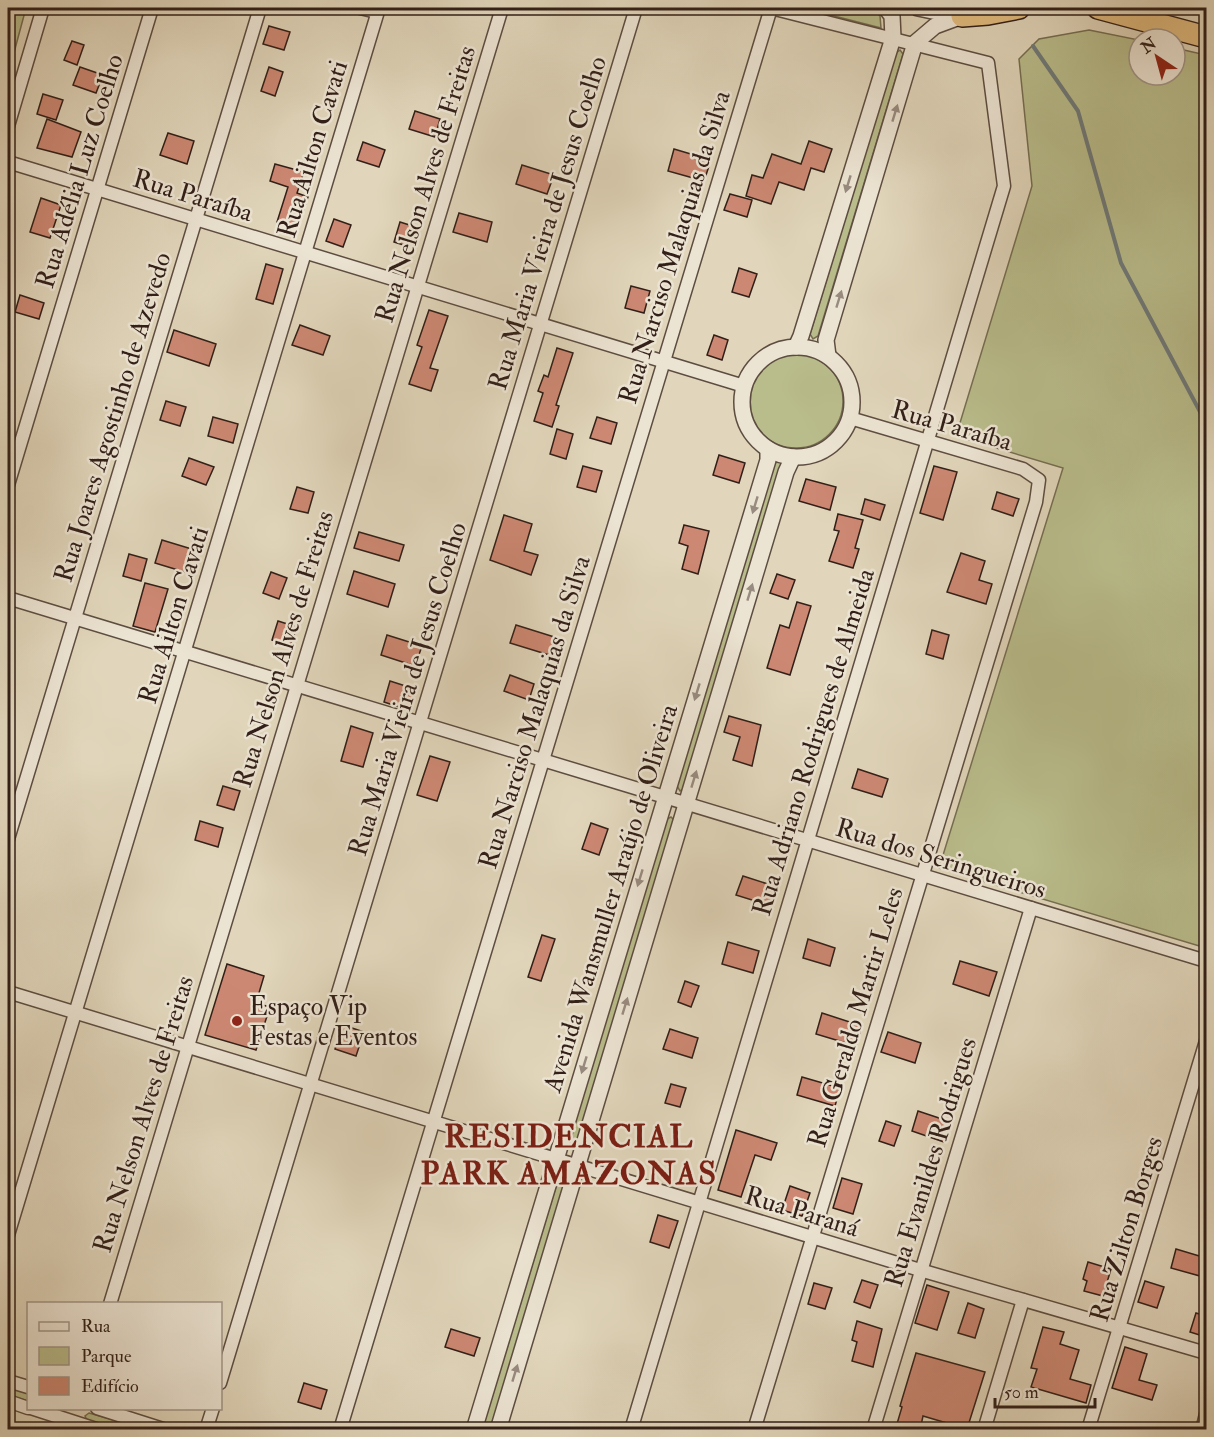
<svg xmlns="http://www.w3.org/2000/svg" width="1214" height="1437" font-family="'IM FELL Double Pica',serif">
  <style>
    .green { fill: #b9bc8b; stroke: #756e52; stroke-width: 1.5 }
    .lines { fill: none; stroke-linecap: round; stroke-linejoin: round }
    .stream { stroke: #6f7a79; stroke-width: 4 }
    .building { fill: #cd8873; stroke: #311f18; stroke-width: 1.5 }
    .minor-casing { stroke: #5d4d41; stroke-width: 15 }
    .tertiary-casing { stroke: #5d4d41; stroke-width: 18 }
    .trunk-casing { stroke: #311f18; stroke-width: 24 }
    .minor { stroke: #ece4d3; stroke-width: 12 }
    .tertiary { stroke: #ece4d3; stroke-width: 15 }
    .trunk { stroke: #e0bb7e; stroke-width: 21 }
    .oneway { fill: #988b7f }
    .poi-dot { fill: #8f2418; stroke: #ece4d3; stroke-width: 2 }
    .labels { text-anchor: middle; stroke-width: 5; stroke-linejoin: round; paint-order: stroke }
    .street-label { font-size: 26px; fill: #311f18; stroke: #ece4d3 }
    .poi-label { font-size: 26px; fill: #311f18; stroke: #ece4d3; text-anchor: start }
    .district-label { font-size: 32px; font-weight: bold; letter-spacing: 1.5px; fill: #7a1f14; stroke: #ece4d3 }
  </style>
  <rect width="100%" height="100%" fill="#e1d6bb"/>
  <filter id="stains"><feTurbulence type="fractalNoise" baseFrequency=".00333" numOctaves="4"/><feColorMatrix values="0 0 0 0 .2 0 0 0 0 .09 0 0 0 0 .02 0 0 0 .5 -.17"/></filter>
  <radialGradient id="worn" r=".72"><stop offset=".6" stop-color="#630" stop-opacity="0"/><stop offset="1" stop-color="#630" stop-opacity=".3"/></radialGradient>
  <g class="green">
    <polygon points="8,8 26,8 8,75"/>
    <polygon points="803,8 874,8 880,16 881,28"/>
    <polygon points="1089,30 1139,40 1139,75 1175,75 1175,48 1206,55 1206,948 939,868 1063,468 956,436 1032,186 1019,59 1039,39"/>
    <polygon points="900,50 903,54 818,336 813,339 810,334 896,53"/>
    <circle cx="796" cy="401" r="47"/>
    <polygon points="779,461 782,464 685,788 680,791 677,786 775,463"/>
    <polygon points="671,817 674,820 577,1144 573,1147 569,1142 667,819"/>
    <polygon points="562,1178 565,1181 491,1429 482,1430 558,1180"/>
    <polygon points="8,1387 28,1393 28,1401 8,1395"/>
    <polygon points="89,1413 145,1429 118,1429 87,1420 85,1416"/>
  </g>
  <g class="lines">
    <polyline class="stream" points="1033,46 1078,111 1121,263 1206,423"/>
  </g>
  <g class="building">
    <polygon points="269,26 290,32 284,50 263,44"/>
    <polygon points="72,41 84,45 77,65 64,60"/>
    <polygon points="80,67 103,75 96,93 73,85"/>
    <polygon points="269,67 283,72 275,96 261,91"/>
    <polygon points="43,94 63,100 56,120 37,114"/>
    <polygon points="415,111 440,119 435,137 409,129"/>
    <polygon points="47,119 81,132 72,157 37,148"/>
    <polygon points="168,133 194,141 187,164 160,155"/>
    <polygon points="809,141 832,149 824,172 811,168 804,190 779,182 771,204 746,196 752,175 763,178 772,154 801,164"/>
    <polygon points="363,142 385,150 379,167 357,160"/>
    <polygon points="674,149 711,160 704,181 668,171"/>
    <polygon points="275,164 304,172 297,193 308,197 297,229 277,222 288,187 270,181"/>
    <polygon points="522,165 554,175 547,194 516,184"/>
    <polygon points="730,194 752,200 747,217 724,210"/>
    <polygon points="41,198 61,205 50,238 30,232"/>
    <polygon points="459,213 492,222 487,242 453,232"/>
    <polygon points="334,219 351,225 343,247 326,241"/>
    <polygon points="400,222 419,228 413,248 394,242"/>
    <polygon points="266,264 283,269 273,304 256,299"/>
    <polygon points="739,268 757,274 749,297 732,292"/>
    <polygon points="631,286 650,291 644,313 625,308"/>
    <polygon points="20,295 44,303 39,319 15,312"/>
    <polygon points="429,310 448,316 430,368 438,370 431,391 409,384 422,347 417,345"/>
    <polygon points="300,325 330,336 323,355 292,345"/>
    <polygon points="174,330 216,344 209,366 167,352"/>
    <polygon points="714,335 728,340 722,360 707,355"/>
    <polygon points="557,348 573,353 556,405 559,406 552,427 534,421 543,393 538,391 544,375 548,377"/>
    <polygon points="166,401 186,407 180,426 160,420"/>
    <polygon points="213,417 238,424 233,443 208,436"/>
    <polygon points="597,417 617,423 611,444 590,438"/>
    <polygon points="557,429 573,434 566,459 550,454"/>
    <polygon points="719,455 745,463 739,483 713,475"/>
    <polygon points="189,458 214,467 206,485 182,476"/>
    <polygon points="583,466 602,471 596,492 577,487"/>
    <polygon points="934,466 957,472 943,520 920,513"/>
    <polygon points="806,479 836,487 830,510 799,501"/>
    <polygon points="297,487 314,492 308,513 290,509"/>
    <polygon points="997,492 1019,499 1013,516 992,509"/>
    <polygon points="865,499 885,505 880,520 861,514"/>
    <polygon points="838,514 863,520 855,548 859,549 853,568 829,561 839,531 834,530"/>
    <polygon points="504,515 532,524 524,551 538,555 531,575 490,560"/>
    <polygon points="684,525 709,531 698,574 682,569 688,546 679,543"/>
    <polygon points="359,532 404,545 399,561 354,548"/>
    <polygon points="162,540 195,550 188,573 155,563"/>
    <polygon points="961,553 985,561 979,580 992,584 986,604 947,592"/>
    <polygon points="129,554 147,559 141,581 123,576"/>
    <polygon points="354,571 395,584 388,607 347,594"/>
    <polygon points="271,572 287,578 279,599 263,593"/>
    <polygon points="777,574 795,580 788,599 770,593"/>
    <polygon points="145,583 168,589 155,632 133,626"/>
    <polygon points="797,602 811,606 790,675 767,668 780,625 789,628"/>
    <polygon points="278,621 297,627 290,646 272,640"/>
    <polygon points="516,625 564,640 559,658 510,643"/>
    <polygon points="932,630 949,635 943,659 926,654"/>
    <polygon points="387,635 422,646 415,666 381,655"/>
    <polygon points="510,675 534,684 529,700 504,691"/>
    <polygon points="390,681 415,689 408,710 384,702"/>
    <polygon points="729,716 761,725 752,766 733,760 740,737 724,732"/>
    <polygon points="351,726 373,733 363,767 341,761"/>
    <polygon points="430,756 450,762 437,801 417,795"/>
    <polygon points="858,769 888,779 882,797 852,788"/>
    <polygon points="223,786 240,791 234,810 217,805"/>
    <polygon points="200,821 223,828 218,847 195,840"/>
    <polygon points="591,823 608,829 599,855 582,849"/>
    <polygon points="743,876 777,887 771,906 736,895"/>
    <polygon points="542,935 555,939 541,981 528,977"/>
    <polygon points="808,939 835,948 830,966 803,958"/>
    <polygon points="728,942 759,951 753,973 722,964"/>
    <polygon points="960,961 997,972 989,996 953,984"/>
    <polygon points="227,964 264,976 256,1003 270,1007 256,1050 205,1035"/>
    <polygon points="685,981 699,986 691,1007 678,1002"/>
    <polygon points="822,1013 862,1026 856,1046 816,1034"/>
    <polygon points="343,1025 364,1032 356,1056 335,1049"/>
    <polygon points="670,1029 698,1038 692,1058 663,1049"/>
    <polygon points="888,1032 921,1043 915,1063 881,1052"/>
    <polygon points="802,1077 840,1088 835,1106 797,1095"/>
    <polygon points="671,1084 686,1088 680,1107 665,1103"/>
    <polygon points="918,1111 951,1122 944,1142 912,1131"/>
    <polygon points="886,1121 901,1126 894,1146 879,1141"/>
    <polygon points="736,1130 777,1143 771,1160 755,1155 741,1197 718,1190"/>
    <polygon points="842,1178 862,1184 853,1214 833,1208"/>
    <polygon points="790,1186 810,1193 802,1216 782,1210"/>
    <polygon points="658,1215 678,1221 669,1248 650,1242"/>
    <polygon points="1176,1249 1206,1258 1200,1276 1171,1268"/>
    <polygon points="1088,1262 1111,1269 1103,1296 1084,1291 1087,1281 1083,1279"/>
    <polygon points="862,1280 878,1285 870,1308 854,1302"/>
    <polygon points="1145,1281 1164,1287 1157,1308 1138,1302"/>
    <polygon points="814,1283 832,1288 825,1309 808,1304"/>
    <polygon points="927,1285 949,1292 937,1330 915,1323"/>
    <polygon points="968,1303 984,1309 975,1338 958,1333"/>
    <polygon points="1196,1313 1206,1316 1206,1337 1190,1332"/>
    <polygon points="857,1321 882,1329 873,1367 852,1361 857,1342 852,1340"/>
    <polygon points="1043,1327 1064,1332 1060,1344 1079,1350 1070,1379 1091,1385 1086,1403 1031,1387 1037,1369 1031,1368"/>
    <polygon points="451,1329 480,1338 474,1356 445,1347"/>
    <polygon points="1125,1347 1147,1354 1139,1380 1157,1385 1152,1400 1112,1388"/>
    <polygon points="916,1353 985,1372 967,1429 923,1416 920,1430 896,1427 902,1407 900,1406"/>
    <polygon points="304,1383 327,1390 321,1409 298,1402"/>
  </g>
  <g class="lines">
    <g class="minor-casing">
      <g id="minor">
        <polyline points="360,8 377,12"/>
        <polyline points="8,126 43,8"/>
        <polyline points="8,162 744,386"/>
        <polyline points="8,485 152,8"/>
        <polyline points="8,598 1206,961"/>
        <polyline points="8,839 260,8"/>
        <polyline points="8,992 920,1270 1206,1353"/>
        <polyline points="8,1235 379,8"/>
        <polyline points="110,1304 502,8"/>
        <polyline points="8,1381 28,1387"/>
        <polyline points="220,1383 636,8"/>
        <polyline points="8,1401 28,1408"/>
        <polyline points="31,1408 99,1430"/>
        <polyline points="97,1408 166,1430"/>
        <polyline points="206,1430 213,1408"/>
        <polyline points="340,1430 771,8 988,63 1004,186 631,1430"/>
        <polyline points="754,1430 1036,502 1039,480 1023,469 850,418"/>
        <polyline points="873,1430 1031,908"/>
        <polyline points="984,1430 1023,1300"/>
        <polyline points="1088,1430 1206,1041"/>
        <polyline points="1202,1430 1206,1414"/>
      </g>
    </g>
    <g class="tertiary-casing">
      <g id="tertiary">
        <polyline points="918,8 956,16"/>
        <circle cx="797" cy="402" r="55"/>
        <polyline points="796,347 801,336 893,38 892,16 886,8"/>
        <polyline points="828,356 826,340 915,43 935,26 962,16"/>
        <polyline points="474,1430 768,460 768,449"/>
        <polyline points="498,1430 786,472 793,457"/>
      </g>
    </g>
    <g class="trunk-casing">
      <g id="trunk">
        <polyline points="1098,8 1206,37"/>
        <polyline points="962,16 988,14 1019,8"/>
      </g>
    </g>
    <use href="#minor" class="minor"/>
    <use href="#tertiary" class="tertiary"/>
    <use href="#trunk" class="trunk"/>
  </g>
  <defs><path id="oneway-solid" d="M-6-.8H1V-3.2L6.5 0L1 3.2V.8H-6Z" transform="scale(1.5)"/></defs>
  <g class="oneway">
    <use href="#oneway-solid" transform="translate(895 113) rotate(-73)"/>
    <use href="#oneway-solid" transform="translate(848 184) rotate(107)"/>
    <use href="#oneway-solid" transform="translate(839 299) rotate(-73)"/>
    <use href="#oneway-solid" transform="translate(755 505) rotate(107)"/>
    <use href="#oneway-solid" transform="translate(750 592) rotate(-73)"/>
    <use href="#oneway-solid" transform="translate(697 692) rotate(107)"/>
    <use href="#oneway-solid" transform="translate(694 779) rotate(-73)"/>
    <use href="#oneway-solid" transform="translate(640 878) rotate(107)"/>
    <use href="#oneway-solid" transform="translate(625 1006) rotate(-73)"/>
    <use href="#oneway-solid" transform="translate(584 1065) rotate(107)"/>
    <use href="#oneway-solid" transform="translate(515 1373) rotate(-73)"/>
  </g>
  <circle class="poi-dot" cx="237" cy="1021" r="6"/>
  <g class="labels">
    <g class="street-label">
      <text transform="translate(312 149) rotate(-73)" y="9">Rua Ailton Cavati</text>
      <text transform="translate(79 171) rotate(-73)" y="9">Rua Adélia Luz Coelho</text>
      <text transform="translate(425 184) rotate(-73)" y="9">Rua Nelson Alves de Freitas</text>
      <text transform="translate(193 195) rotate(17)" y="9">Rua Paraíba</text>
      <text transform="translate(547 223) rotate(-73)" y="9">Rua Maria Vieira de Jesus Coelho</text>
      <text transform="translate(674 247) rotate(-73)" y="9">Rua Narciso Malaquias da Silva</text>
      <text transform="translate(112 417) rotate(-73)" y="9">Rua Joares Agostinho de Azevedo</text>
      <text transform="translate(952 425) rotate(16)" y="9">Rua Paraíba</text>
      <text transform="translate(173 615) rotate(-73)" y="9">Rua Ailton Cavati</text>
      <text transform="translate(283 649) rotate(-73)" y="9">Rua Nelson Alves de Freitas</text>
      <text transform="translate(407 689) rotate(-73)" y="9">Rua Maria Vieira de Jesus Coelho</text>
      <text transform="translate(534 712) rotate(-73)" y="9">Rua Narciso Malaquias da Silva</text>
      <text transform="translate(813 742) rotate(-73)" y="9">Rua Adriano Rodrigues de Almeida</text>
      <text transform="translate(941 858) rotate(17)" y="9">Rua dos Seringueiros</text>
      <text transform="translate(610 898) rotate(-73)" y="9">Avenida Wansmuller Araújo de Oliveira</text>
      <text transform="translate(855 1017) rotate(-73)" y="9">Rua Geraldo Martir Leles</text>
      <text transform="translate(143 1114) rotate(-73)" y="9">Rua Nelson Alves de Freitas</text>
      <text transform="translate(930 1162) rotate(-73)" y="9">Rua Evanildes Rodrigues</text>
      <text transform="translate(802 1211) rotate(17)" y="9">Rua Paraná</text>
      <text transform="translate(1126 1229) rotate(-73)" y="9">Rua Zilton Borges</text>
    </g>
    <g class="poi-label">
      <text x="249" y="1015">Espaço Vip<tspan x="249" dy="30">Festas e Eventos</tspan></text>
    </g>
    <g class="district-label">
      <text x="569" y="1147">RESIDENCIAL<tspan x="569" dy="37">PARK AMAZONAS</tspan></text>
    </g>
  </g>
  <rect width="1214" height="1437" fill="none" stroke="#e1d6bb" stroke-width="30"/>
  <rect x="9" y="9" width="1196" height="1419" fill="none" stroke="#311f18" stroke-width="3"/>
  <rect x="15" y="15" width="1184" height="1407" fill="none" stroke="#311f18" stroke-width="1.5"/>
  <rect x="27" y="1302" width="195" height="108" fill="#ece4d3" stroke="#a19588" stroke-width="1.5"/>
  <rect x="39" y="1322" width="30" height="9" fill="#ece4d3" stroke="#a19588" stroke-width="1.5"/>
  <text x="81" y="1332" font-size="18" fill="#311f18">Rua</text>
  <rect x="39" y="1347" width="30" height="18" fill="#b9bc8b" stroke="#a19588" stroke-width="1.5"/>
  <text x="81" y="1362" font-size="18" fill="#311f18">Parque</text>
  <rect x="39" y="1377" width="30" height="18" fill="#cd8873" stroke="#a19588" stroke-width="1.5"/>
  <text x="81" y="1392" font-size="18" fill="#311f18">Edifício</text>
  <g transform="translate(1157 57) rotate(324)"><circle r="28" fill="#ece4d3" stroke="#a19588" stroke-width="1.5"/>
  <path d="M0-4.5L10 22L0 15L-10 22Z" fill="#8f2418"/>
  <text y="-9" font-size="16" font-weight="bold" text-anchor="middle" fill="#311f18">N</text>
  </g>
  <path d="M995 1398v9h100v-9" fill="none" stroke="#311f18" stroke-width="3"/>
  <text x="1004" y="1398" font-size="18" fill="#311f18" stroke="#ece4d3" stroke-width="4.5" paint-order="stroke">50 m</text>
  <rect width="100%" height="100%" filter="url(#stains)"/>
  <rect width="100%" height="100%" fill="url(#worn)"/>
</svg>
